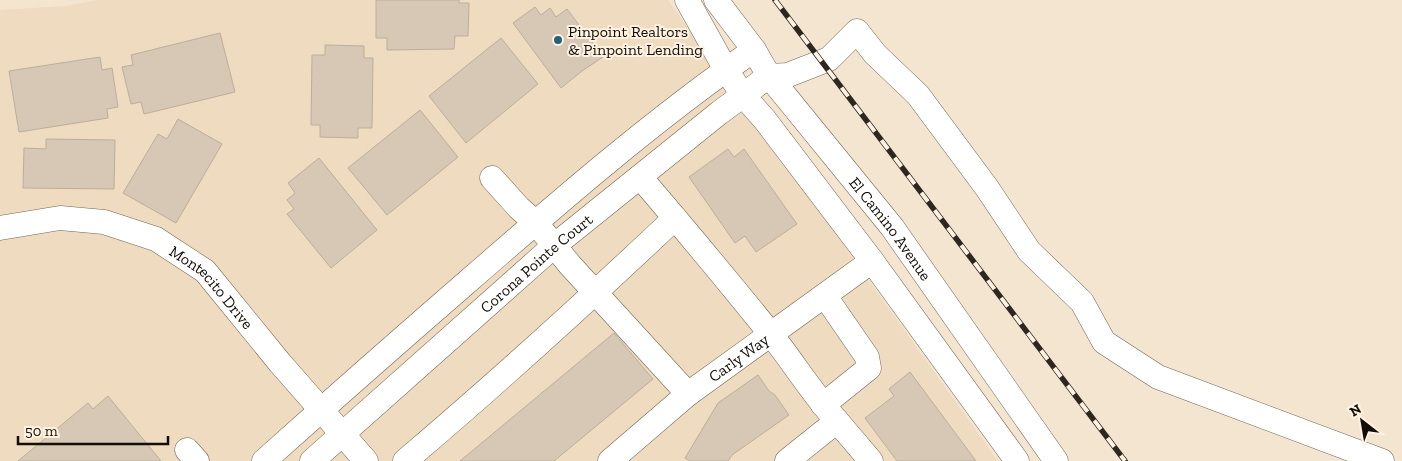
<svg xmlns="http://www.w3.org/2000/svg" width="1402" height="461" viewBox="0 0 1402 461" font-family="'Zilla Slab',serif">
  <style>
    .built { fill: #eedbc0 }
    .building { fill: #d6c8b4; stroke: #bcae9b }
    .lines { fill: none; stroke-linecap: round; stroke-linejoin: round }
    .minor-casing { stroke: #726553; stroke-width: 25 }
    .minor { stroke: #fff; stroke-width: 24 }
    .rail-casing { stroke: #2e271f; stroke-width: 5.5 }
    .rail { stroke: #fef3e2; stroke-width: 4; stroke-dasharray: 11; stroke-linecap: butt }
    .poi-dot { fill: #256279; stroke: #fef3e2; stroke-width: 2 }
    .labels { text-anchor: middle; stroke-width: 4; stroke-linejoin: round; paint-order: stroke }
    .poi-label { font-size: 16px; fill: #130e07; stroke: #fef3e2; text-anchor: start }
    .street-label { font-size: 16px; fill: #130e07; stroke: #fef3e2 }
  </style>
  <rect width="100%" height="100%" fill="#f3e5d0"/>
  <polygon class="built" points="97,0 668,0 998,461 0,461 0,10 66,6"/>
  <g class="building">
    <polygon points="376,0 459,0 459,3 469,3 468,36 455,36 454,49 387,50 387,38 376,38"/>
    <polygon points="535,7 541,15 550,8 556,17 567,9 603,57 582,71 561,88 513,23"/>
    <polygon points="220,33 235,92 144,114 141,102 131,104 122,67 133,65 131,55"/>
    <polygon points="501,38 538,84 466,143 429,96"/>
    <polygon points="325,45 364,46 364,58 373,58 372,128 358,128 358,138 320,137 320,125 311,125 312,55 325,55"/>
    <polygon points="100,57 102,70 112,68 118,107 107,109 108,118 19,132 9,71"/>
    <polygon points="420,110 458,157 387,215 348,168"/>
    <polygon points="178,119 222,144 176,223 123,193 158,134 167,139"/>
    <polygon points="46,139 115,140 114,189 23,188 24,148 46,149"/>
    <polygon points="728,149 734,157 744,149 797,224 756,252 745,236 735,243 689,177"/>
    <polygon points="319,158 377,230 331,268 287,214 294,209 287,200 295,193 288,183"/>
    <polygon points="614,333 653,379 554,461 460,461"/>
    <polygon points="910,372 976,461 897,461 865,418 894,396 889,389"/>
    <polygon points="758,375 769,391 775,395 789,415 732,455 728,461 690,461 685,458 718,403"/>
    <polygon points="108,396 161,461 18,461 88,403 93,409"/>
  </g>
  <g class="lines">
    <defs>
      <g id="minor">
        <polyline points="687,0 726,70 743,95 765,120 872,261 1017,461"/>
        <path id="s1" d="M716,0L754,50L769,76L892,227L1056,461"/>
        <path d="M640,177C684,228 727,280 770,333C793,362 812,393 837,421L787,461"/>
        <polyline points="492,178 519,208 535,222 570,265 688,394"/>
        <path id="s2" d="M0,228L60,218L104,222L156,239L205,271L280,363L366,461"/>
        <polyline points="823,405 869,368 867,357 825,296"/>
        <polyline points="837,421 871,461"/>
        <polyline points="187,450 197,461"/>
        <path d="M264,461C331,401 398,342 466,283C559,202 652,121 754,50"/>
        <path id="s3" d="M312,461L555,245L719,113L769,76L788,75L829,59L857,31L875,54L918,95L987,188L1029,251L1082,302L1104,342L1158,377L1382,461"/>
        <path d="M405,461C497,383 587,301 675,218"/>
        <path id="s4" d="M610,461L688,394L872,261"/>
      </g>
    </defs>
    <use href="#minor" class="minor-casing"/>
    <use href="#minor" class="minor"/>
    <defs>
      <polyline id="rail" points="775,0 1125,461"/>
    </defs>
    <use href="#rail" class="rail-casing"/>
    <use href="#rail" class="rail"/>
  </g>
  <circle class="poi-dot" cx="558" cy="40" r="5"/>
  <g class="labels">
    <g class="poi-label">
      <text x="568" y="37">Pinpoint Realtors<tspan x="568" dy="18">&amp; Pinpoint Lending</tspan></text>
    </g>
    <g class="street-label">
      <text dy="6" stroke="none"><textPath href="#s1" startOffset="288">El Camino Avenue</textPath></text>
      <text dy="6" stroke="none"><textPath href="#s3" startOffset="299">Corona Pointe Court</textPath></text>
      <text dy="6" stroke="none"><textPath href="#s2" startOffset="234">Montecito Drive</textPath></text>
      <text dy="6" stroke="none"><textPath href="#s4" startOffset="165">Carly Way</textPath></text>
    </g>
  </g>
  <g transform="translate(1362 421) rotate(329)" stroke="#fef3e2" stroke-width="4" paint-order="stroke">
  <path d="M0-4L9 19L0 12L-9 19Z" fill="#130e07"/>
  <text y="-8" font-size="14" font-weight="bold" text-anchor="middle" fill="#130e07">N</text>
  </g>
  <path d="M18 436v8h150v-8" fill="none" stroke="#130e07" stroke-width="2.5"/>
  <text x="25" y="436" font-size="15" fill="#130e07" stroke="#fef3e2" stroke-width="4" paint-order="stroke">50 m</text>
</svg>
